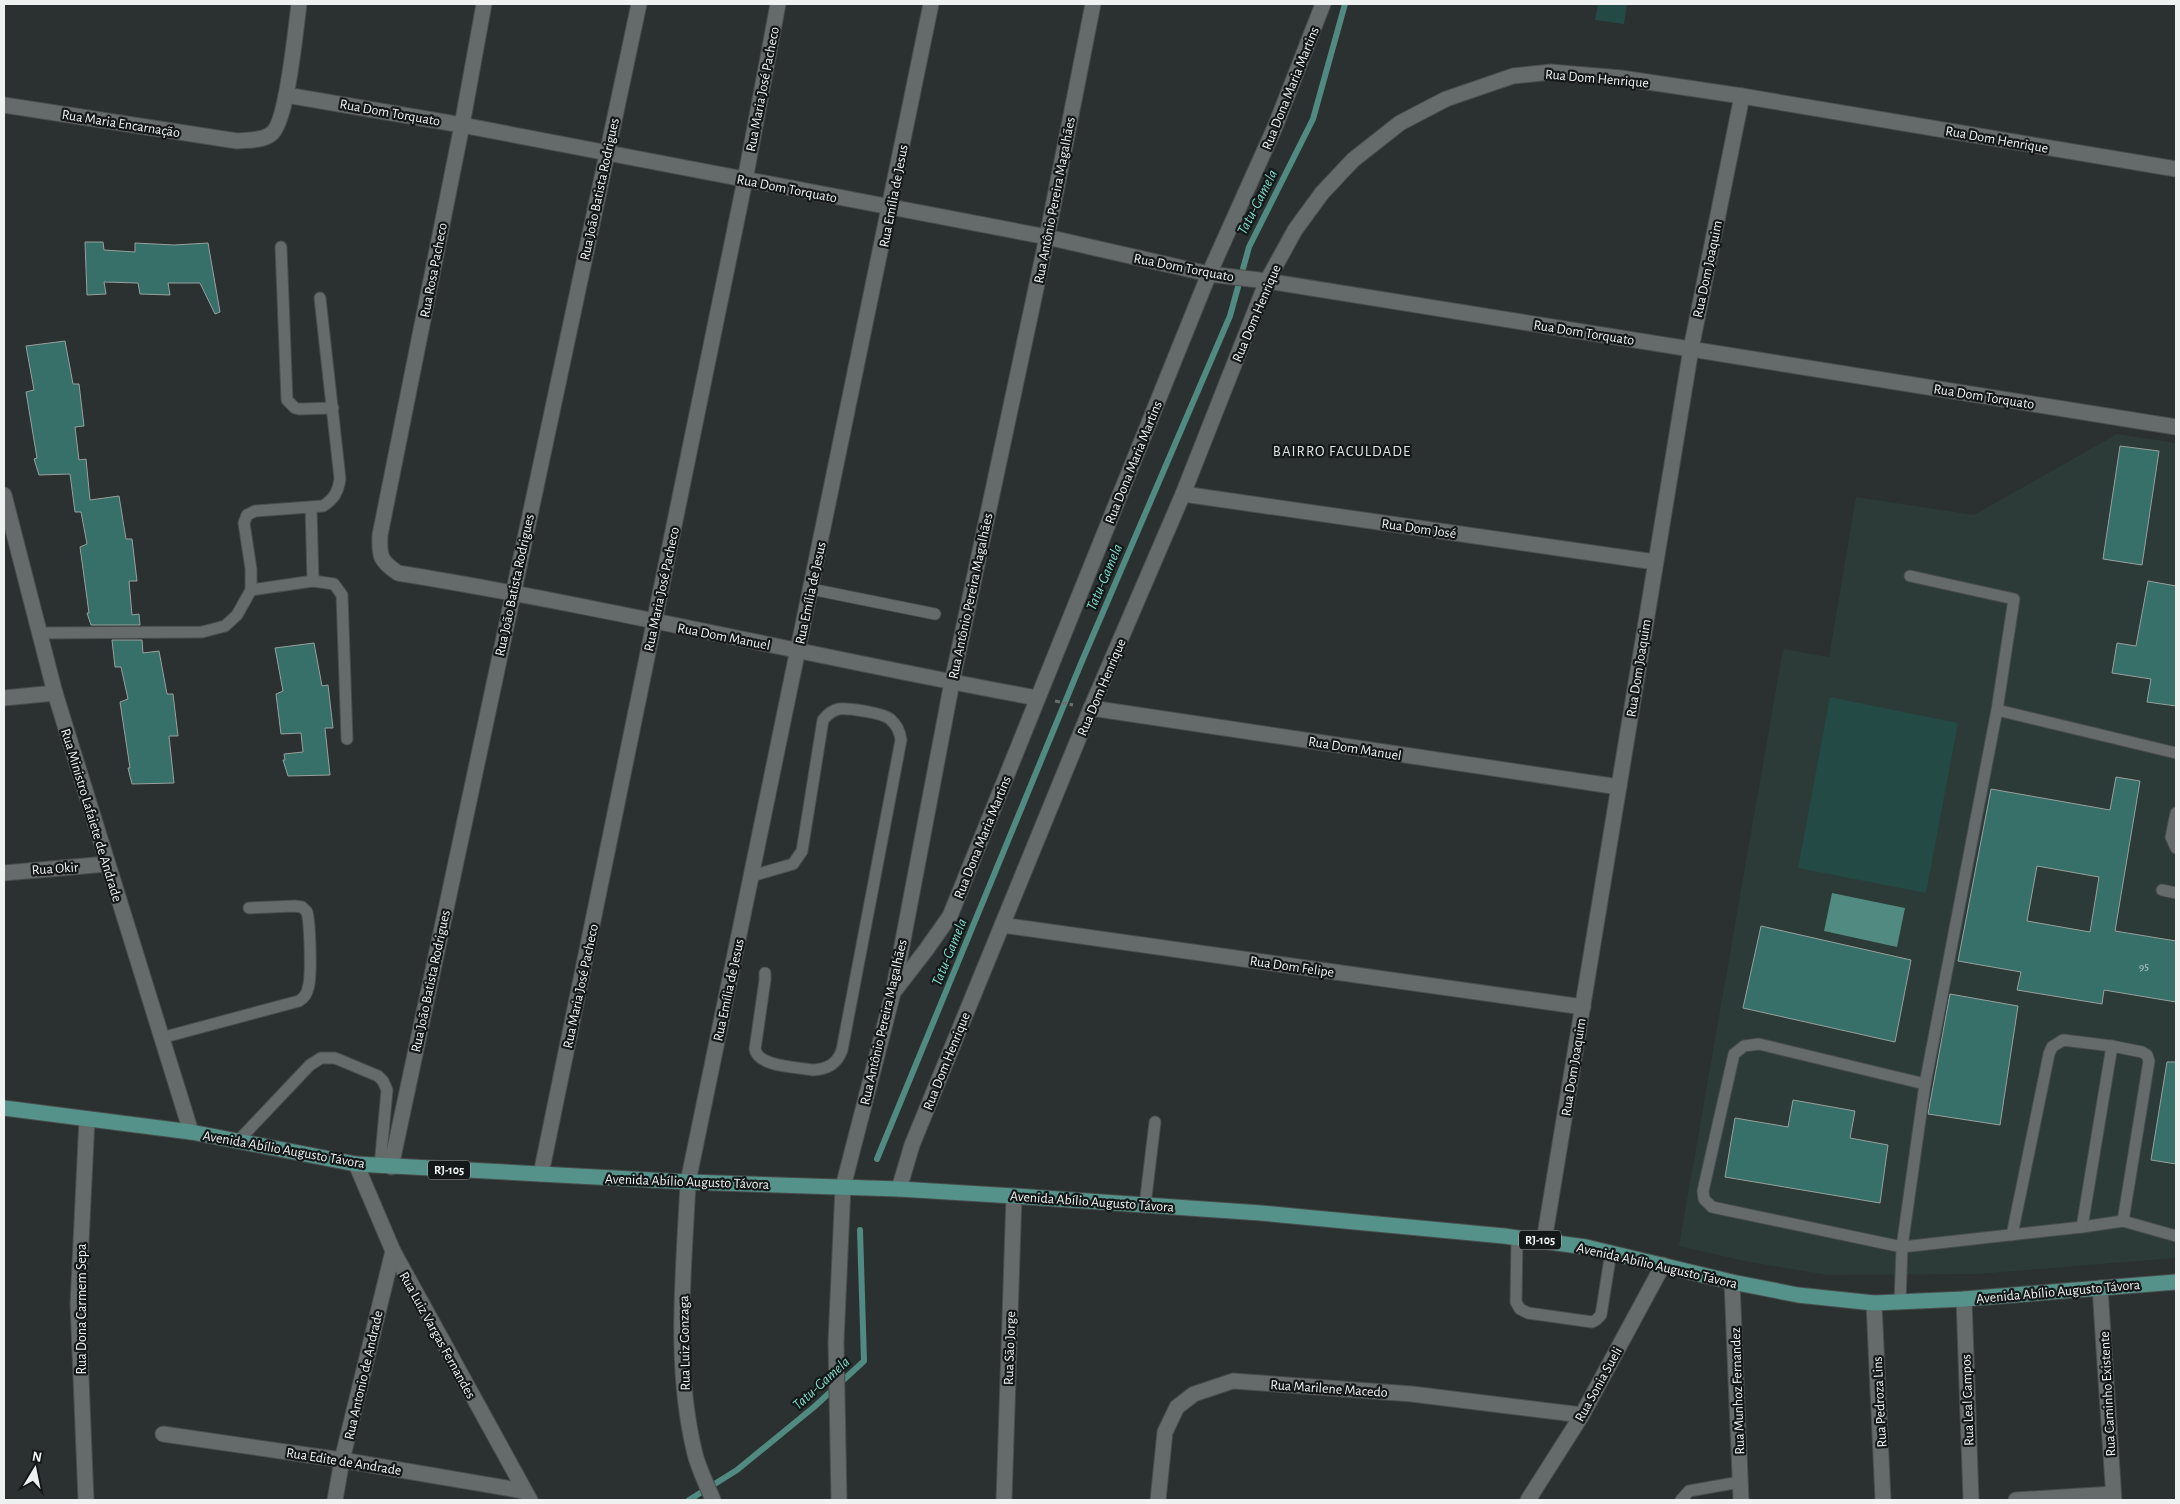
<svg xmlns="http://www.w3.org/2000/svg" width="2180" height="1504" viewBox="0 0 2180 1504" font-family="'Alegreya Sans',sans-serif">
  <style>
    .built { fill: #2c3b38 }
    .green { fill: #234a44 }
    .water { fill: #518a81 }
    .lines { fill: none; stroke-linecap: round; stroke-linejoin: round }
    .stream { stroke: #518a81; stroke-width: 6 }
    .building { fill: #377068; stroke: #98a09e; fill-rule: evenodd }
    .lane-casing { stroke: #484d4c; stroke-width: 13 }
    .street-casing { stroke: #484d4c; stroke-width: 17 }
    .secondary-casing { stroke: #484d4c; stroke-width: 17 }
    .primary-casing { stroke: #484d4c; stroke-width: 17 }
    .path { stroke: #6a706f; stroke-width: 3; stroke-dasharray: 5 2.5; stroke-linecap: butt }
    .lane { stroke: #646b6a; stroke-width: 11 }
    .street { stroke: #646b6a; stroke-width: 15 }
    .secondary { stroke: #646b6a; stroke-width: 15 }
    .primary { stroke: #55938a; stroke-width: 15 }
    .labels { text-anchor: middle; stroke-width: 4.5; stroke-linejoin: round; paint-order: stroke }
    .number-label { font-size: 11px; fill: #c0d2cf }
    .shield { fill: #151818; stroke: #adb1b0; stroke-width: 1 }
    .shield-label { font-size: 12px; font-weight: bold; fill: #eef2f1 }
    .street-label { font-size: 14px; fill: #eef2f1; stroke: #151818 }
    .water-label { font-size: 15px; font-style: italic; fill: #7fdccd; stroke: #151818 }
    .neighbourhood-label { font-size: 15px; letter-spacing: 1px; fill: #dce5e3; stroke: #151818 }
  </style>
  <rect width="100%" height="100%" fill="#2a3130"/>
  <polygon class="built" points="2117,434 2176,443 2176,1258 1977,1274 1828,1275 1749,1262 1679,1246 1783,649 1829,657 1856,497 1974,515"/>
  <g class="green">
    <polygon points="1598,4 1627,4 1624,24 1595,20"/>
    <polygon points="1830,697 1958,723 1926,893 1798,868"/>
  </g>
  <polygon class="water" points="1832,893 1905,908 1897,947 1824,931"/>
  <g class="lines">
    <g class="stream">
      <polyline points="877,1159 1082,661 1230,316 1249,247 1313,119 1345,4"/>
      <polyline points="689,1500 737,1470 814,1407 864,1361 860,1230"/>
    </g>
  </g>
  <g class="building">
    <polygon points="85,242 103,242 104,250 135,252 135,243 174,245 208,243 220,312 215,314 200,283 168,283 170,295 140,294 138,283 104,282 106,294 87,295"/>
    <polygon points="65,341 73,384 79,384 84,426 75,427 79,460 86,459 90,500 119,496 126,539 132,539 137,581 129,581 132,615 139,614 140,625 91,625 87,613 89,613 80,547 87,544 81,512 75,512 70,474 39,475 34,459 37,458 26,392 34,390 26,346"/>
    <polygon points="2120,446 2159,451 2142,565 2103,559"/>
    <polygon points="2148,581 2176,586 2176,706 2147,702 2151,679 2112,673 2117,643 2136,646"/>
    <polygon points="112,640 142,640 143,653 159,651 167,694 173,694 178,736 169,736 174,783 132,784 128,768 130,768 120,702 128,699 121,667 115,667"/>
    <polygon points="314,643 322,686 328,685 333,728 325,728 330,775 288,776 283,760 285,760 284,754 303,752 301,733 281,734 276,694 283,691 275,648"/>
    <path d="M2116,777L2140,781L2115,931L2176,941V1002L2104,990L2102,1004L2017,990L2021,972L1958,961L1991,789L2110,810ZM2037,866L2099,877L2090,932L2027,921Z"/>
    <polygon points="1761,926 1911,960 1895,1042 1743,1008"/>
    <polygon points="1950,994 2018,1006 2000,1125 1928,1114"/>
    <polygon points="2167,1062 2176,1062 2176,1164 2151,1160"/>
    <polygon points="1793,1100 1855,1111 1850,1138 1888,1145 1880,1203 1725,1177 1735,1118 1788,1127"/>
  </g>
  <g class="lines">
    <defs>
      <g id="lane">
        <polyline points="281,247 287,400 295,408 299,409 333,408"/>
        <polyline points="1910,576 2014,599 1997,710"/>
        <polyline points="313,581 334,584 342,595 347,739"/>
        <polyline points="811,589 935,614"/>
        <polyline points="251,590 313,581 311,507"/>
        <path d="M39,633L202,632L225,626L237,615L251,590V569L244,523L247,515L255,511L323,506C334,499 338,492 340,479L320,298"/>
        <polyline points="2176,813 2171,837 2176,848"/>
        <path d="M752,876L793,864L802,851L823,720C827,715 833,710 839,709C849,708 883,713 890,719C897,725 900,732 901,740L842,1050C837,1064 828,1069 813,1070C797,1067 758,1067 755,1049L765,980V973"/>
        <polyline points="2162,890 2176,893"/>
        <path d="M161,1038L299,1001C304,998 307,994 308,988C312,977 310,924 307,912L302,907L295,906L249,908"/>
        <polyline points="1925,1084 1997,710 2176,753"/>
        <polyline points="238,1141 310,1065 321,1058 335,1058 378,1076 383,1081 387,1090 380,1166"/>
        <polyline points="1145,1205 1155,1122"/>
        <polyline points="2123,1221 2176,1236"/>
        <polyline points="2082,1227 2123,1221 2149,1061 2147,1055 2142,1052 2112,1046"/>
        <polyline points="1517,1237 1516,1302 1520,1309 1528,1313 1592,1322 1596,1320 1601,1315 1611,1252"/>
        <polyline points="1900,1302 1902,1247 1925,1084 1759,1044 1744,1046 1734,1054 1703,1191 1704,1199 1712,1207 1902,1247 2082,1227 2112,1046 2063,1040 2052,1047 2049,1054 2012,1235"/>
        <polyline points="1681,1500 1689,1491 1740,1482"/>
      </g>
      <g id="street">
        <path d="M484,4L462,125L380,535C379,556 380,561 398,573C613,608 824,659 1037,698"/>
        <polyline points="286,95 462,125 1047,237 1209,274 1267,281 2176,427"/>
        <path d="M4,105L237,141C248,140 262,141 271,134C287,124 296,26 299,4"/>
        <polyline points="1183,494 1655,562"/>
        <polyline points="4,698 55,693"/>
        <polyline points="1091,708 1619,787"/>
        <polyline points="4,873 107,864"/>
        <polyline points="1002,925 1583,1007"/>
        <polyline points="895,990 926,950 950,916 1209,274 1275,127 1323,4"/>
        <polyline points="356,1164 393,1251 530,1500"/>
        <polyline points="391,1167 639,4"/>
        <polyline points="541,1174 745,180 778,4"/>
        <polyline points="899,1189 912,1145 1091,708 1183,494 1267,281 1295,230 1322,193 1353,160 1400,123 1446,99 1513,76 1551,72 1621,78 1742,96 2176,169"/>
        <polyline points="1544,1241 1691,349 1742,96"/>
        <polyline points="1732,1282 1741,1500"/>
        <polyline points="2100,1288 2114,1500"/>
        <polyline points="1964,1299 1971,1500"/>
        <polyline points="1874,1303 1883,1500"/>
        <polyline points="163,1434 342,1460 524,1491"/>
        <polyline points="86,1500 78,1304 87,1119"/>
        <polyline points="335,1500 342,1460 393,1251"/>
        <path d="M713,1500C707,1485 699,1470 695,1454C673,1365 684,1272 688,1182L931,4"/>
        <polyline points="839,1500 836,1342 843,1187 893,993 952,682 1047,237 1093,4"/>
        <polyline points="1004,1500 1014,1196"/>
        <polyline points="1158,1500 1165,1432 1177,1407 1194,1394 1233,1381 1412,1394 1582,1415"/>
        <polyline points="1528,1500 1582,1415 1663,1265"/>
        <polyline points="2016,1500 2113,1494"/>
      </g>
      <polyline id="secondary" points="4,495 55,693 191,1132"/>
      <polyline id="primary" points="4,1108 191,1132 356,1164 688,1182 899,1189 1014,1196 1261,1213 1504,1236 1586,1247 1732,1282 1798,1295 1874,1303 1964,1299 2176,1282"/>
    </defs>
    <use href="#lane" class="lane-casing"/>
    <use href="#street" class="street-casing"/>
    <use href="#secondary" class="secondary-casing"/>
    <use href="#primary" class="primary-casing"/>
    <polyline class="path" points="1055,701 1073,705"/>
    <use href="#lane" class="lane"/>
    <use href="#street" class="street"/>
    <use href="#secondary" class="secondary"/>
    <use href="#primary" class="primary"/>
  </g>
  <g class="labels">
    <g class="number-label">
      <text x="2144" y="970">95</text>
    </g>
    <g class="shield">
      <rect x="428" y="1160.5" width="42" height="19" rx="4"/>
      <rect x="1519" y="1230.5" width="42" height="19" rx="4"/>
    </g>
    <g class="shield-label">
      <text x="449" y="1174">RJ-105</text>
      <text x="1540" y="1244">RJ-105</text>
    </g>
    <g class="street-label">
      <text transform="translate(1597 78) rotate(5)" y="5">Rua Dom Henrique</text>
      <text transform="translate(1290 88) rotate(-68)" y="5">Rua Dona Maria Martins</text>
      <text transform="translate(762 89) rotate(-79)" y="5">Rua Maria José Pacheco</text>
      <text transform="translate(390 112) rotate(10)" y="5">Rua Dom Torquato</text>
      <text transform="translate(121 123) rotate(9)" y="5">Rua Maria Encarnação</text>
      <text transform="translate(1997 139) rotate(10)" y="5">Rua Dom Henrique</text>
      <text transform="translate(787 188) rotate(11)" y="5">Rua Dom Torquato</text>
      <text transform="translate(599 189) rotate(-78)" y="5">Rua João Batista Rodrigues</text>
      <text transform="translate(893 196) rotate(-79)" y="5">Rua Emília de Jesus</text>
      <text transform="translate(1054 200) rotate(-79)" y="5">Rua Antônio Pereira Magalhães</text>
      <text transform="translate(1184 267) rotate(11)" y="5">Rua Dom Torquato</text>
      <text transform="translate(1707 269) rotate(-78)" y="5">Rua Dom Joaquim</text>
      <text transform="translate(433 270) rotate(-79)" y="5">Rua Rosa Pacheco</text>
      <text transform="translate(1256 313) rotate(-67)" y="5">Rua Dom Henrique</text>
      <text transform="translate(1584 332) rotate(9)" y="5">Rua Dom Torquato</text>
      <text transform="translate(1984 396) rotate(9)" y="5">Rua Dom Torquato</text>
      <text transform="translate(1133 462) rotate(-68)" y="5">Rua Dona Maria Martins</text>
      <text transform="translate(1419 528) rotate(8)" y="5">Rua Dom José</text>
      <text transform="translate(514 585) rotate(-78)" y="5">Rua João Batista Rodrigues</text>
      <text transform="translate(661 589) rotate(-78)" y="5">Rua Maria José Pacheco</text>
      <text transform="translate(810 593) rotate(-78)" y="5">Rua Emília de Jesus</text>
      <text transform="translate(970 596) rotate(-78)" y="5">Rua Antônio Pereira Magalhães</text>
      <text transform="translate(724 636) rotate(11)" y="5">Rua Dom Manuel</text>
      <text transform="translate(1638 668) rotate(-81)" y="5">Rua Dom Joaquim</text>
      <text transform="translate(1101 687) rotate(-67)" y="5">Rua Dom Henrique</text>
      <text transform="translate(1355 748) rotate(9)" y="5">Rua Dom Manuel</text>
      <text transform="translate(92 815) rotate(73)" y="5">Rua Ministro Lafaiete de Andrade</text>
      <text transform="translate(982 837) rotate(-68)" y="5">Rua Dona Maria Martins</text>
      <text transform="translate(55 868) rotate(-4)" y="5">Rua Okir</text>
      <text transform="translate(1292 966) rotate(8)" y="5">Rua Dom Felipe</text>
      <text transform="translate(430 981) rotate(-78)" y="5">Rua João Batista Rodrigues</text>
      <text transform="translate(580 986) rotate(-78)" y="5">Rua Maria José Pacheco</text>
      <text transform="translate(728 990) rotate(-78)" y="5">Rua Emília de Jesus</text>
      <text transform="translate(883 1022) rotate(-77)" y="5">Rua Antônio Pereira Magalhães</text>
      <text transform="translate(946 1061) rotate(-68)" y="5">Rua Dom Henrique</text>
      <text transform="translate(1573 1067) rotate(-81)" y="5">Rua Dom Joaquim</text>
      <text transform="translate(284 1149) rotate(10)" y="5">Avenida Abílio Augusto Távora</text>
      <text transform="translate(687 1181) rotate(2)" y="5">Avenida Abílio Augusto Távora</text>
      <text transform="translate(1092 1201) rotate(4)" y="5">Avenida Abílio Augusto Távora</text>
      <text transform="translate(1657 1265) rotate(13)" y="5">Avenida Abílio Augusto Távora</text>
      <text transform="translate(2058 1291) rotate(-5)" y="5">Avenida Abílio Augusto Távora</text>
      <text transform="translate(81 1309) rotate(-90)" y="5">Rua Dona Carmem Sepa</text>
      <text transform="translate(438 1335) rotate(61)" y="5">Rua Luiz Vargas Fernandes</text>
      <text transform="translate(684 1343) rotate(-91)" y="5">Rua Luiz Gonzaga</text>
      <text transform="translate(1009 1348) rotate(-88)" y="5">Rua Sāo Jorge</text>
      <text transform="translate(363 1375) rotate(-77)" y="5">Rua Antonio de Andrade</text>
      <text transform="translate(1598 1384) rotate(-61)" y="5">Rua Sonia Sueli</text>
      <text transform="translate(1329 1388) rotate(4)" y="5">Rua Marilene Macedo</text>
      <text transform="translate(1737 1391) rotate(-92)" y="5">Rua Munhoz Fernandez</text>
      <text transform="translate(2107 1394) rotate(-93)" y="5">Rua Caminho Existente</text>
      <text transform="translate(1967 1400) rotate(-92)" y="5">Rua Leal Campos</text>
      <text transform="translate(1879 1402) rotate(-93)" y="5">Rua Pedroza Lins</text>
      <text transform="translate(344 1461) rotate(9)" y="5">Rua Edite de Andrade</text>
    </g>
    <g class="water-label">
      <text transform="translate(1257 202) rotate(-63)" y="5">Tatu-Gamela</text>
      <text transform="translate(1104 577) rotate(-67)" y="5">Tatu-Gamela</text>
      <text transform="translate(949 952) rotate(-68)" y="5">Tatu-Gamela</text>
      <text transform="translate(821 1383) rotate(-42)" y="5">Tatu-Gamela</text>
    </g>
    <g class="neighbourhood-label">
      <text x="1342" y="456">BAIRRO FACULDADE</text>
    </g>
  </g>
  <rect width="2180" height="1504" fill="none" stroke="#eef2f1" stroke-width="10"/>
  <g transform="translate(35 1469) rotate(10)" stroke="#151818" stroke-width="4" paint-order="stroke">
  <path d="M0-4L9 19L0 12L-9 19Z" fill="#eef2f1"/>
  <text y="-8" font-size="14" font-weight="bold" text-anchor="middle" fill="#eef2f1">N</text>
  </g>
</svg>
